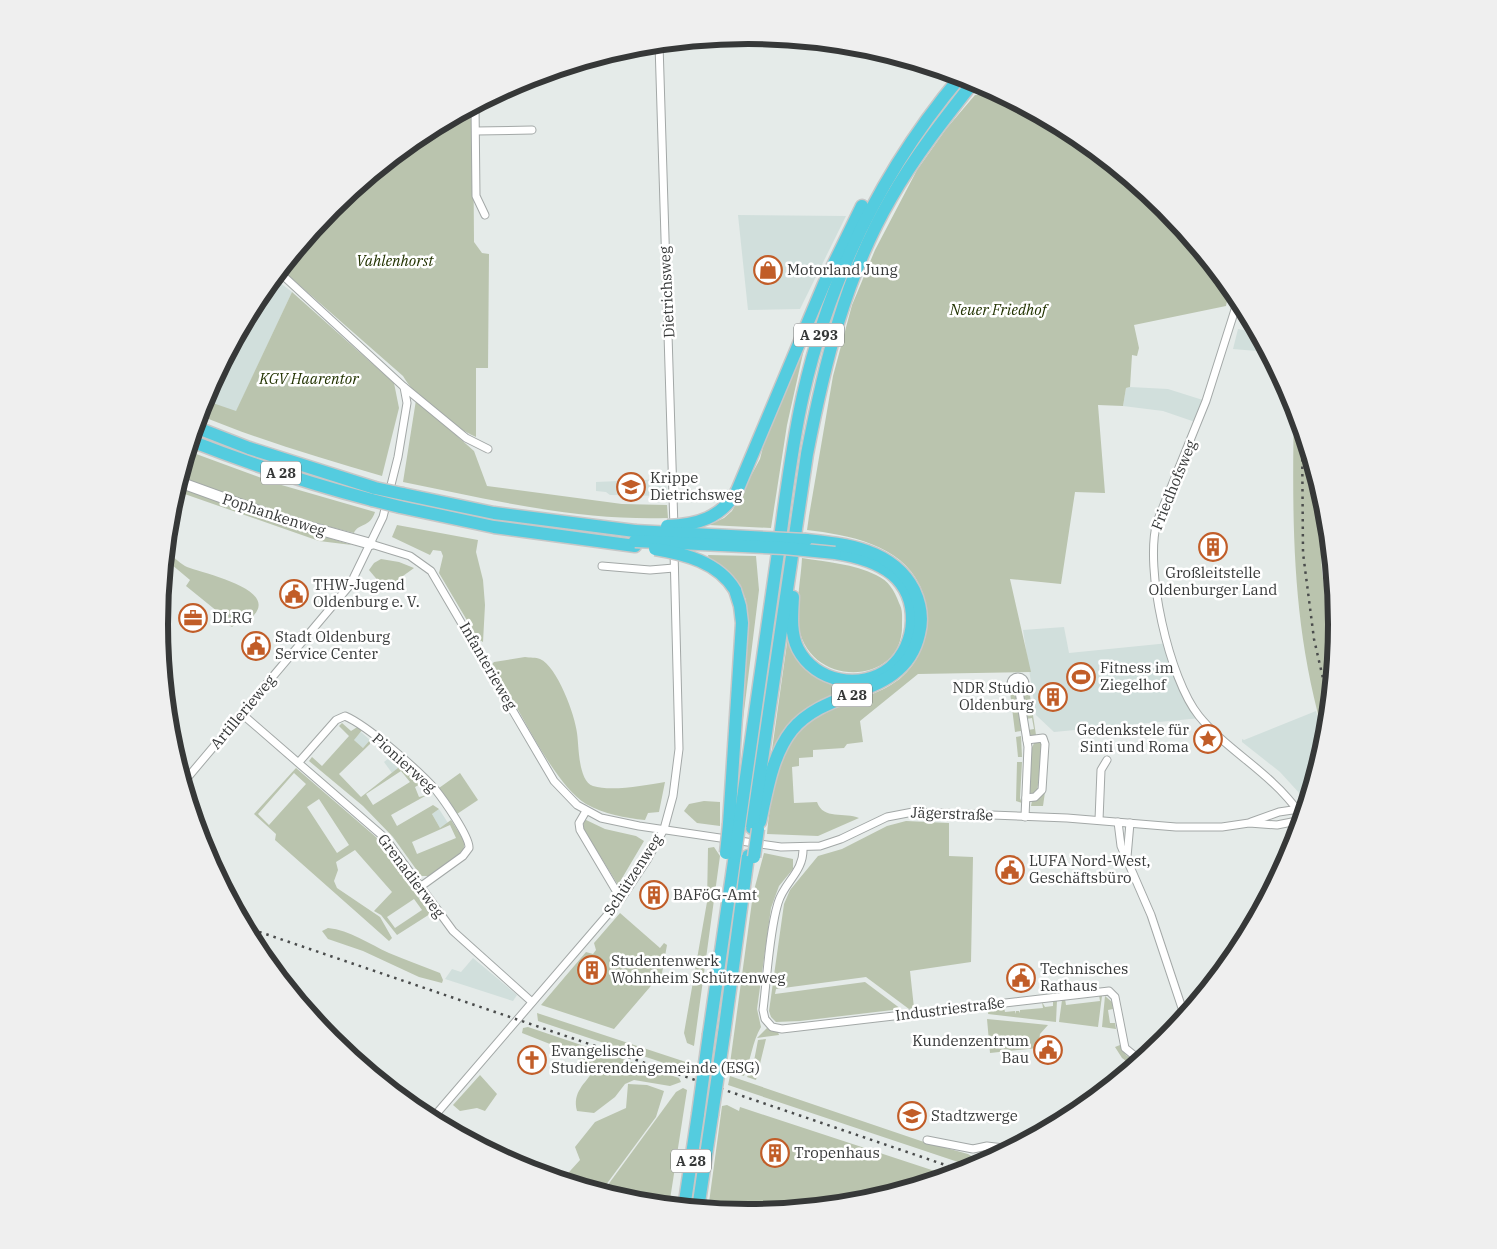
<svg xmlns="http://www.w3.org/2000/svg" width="1497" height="1249" viewBox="0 0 1497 1249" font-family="'IBM Plex Serif',serif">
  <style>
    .built { fill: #d1dfdc }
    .green { fill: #bac4ae; fill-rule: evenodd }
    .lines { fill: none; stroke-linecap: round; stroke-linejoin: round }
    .street-casing { stroke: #a3a8a7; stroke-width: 9 }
    .secondary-casing { stroke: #a3a8a7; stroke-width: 12 }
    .highway-casing { stroke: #c7c7c7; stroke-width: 15 }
    .street { stroke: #fff; stroke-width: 7 }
    .secondary { stroke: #fff; stroke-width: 10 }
    .highway { stroke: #54ccdf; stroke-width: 12 }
    .rail { stroke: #4a4c4c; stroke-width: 2.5; stroke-dasharray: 2.5 5; stroke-linecap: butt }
    .highway-bridge-casing { stroke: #c7c7c7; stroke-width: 15; stroke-linecap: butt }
    .highway-bridge { stroke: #54ccdf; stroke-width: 12 }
    .labels { text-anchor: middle; stroke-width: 5; stroke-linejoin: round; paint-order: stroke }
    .shield { fill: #fff; stroke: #727474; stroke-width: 1 }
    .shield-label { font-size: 14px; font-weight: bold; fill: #363838 }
    .park-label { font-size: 15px; font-style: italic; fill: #223301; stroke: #fff }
    .poi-label { font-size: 15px; fill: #363838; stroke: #fff; text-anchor: start }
    .street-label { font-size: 15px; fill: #363838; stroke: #fff }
    .rim { fill: none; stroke: #363838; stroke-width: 6 }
  </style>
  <rect width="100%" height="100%" fill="#e5ebe9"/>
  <g class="built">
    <polygon points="738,215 846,216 800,309 748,310"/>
    <polygon points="274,278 292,292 236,412 204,400 259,297"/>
    <polygon points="1238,329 1258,333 1268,352 1233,349"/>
    <polygon points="1130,387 1168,389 1206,401 1198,423 1163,411 1123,406 1126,388"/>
    <polygon points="666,479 667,496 610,495 606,492 596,491 596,482"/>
    <polygon points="1064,627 1069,653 1169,643 1178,676 1201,718 1054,732 1036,715 1023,630"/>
    <polygon points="1316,711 1326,742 1310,796 1305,797 1301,795 1280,772 1242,742 1242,739 1244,740"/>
    <polygon points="361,732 370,740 363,748 353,739"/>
    <polygon points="390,757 398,768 392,773 384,762"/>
    <polygon points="439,809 448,823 440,828 432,814"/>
    <polygon points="473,958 517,995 513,1001 445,979 452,969 461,972"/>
    <polygon points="1002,1154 984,1164 975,1160 975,1156"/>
  </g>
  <g class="green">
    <path d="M1000,94L1076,135L1166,208L1194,243V252L1201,251L1230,287L1226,306L1134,325L1139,348L1137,356L1132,355L1130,387L1126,388L1123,406L1098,405L1105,493L1075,492L1061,584L1010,579L1031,672L918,674L860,721L863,742L847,744L844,748L813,750V757L799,758V766L792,767L794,803L817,802C823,820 845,812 859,818L818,836L767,834C770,801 776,760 797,733C831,689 901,711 924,642C930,624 928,604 920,586C901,544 848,535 807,530L809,516L833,376L852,305L875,250L917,170L946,129L975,95Z"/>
    <path d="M473,107L474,242L482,253L489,254L488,368H476V437C449,424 418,402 403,376L281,269L332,207L421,134Z"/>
    <path d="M292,292L394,383L399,408L382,476C320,458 259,440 199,415L204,400L236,411Z"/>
    <polygon points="806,340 787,425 771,528 709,525 724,518 732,511 760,459 765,439"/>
    <path d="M416,400L474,451L487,486L622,504L667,505L668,518C578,521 491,500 403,482Z"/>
    <path d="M1294,403L1317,477L1322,572L1335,658L1326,742C1291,627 1292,522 1294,403Z"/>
    <path d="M188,451L278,484L375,512C370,528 358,523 354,533L283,515L180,478Z"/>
    <polygon points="182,488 280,523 352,545 319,541 176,491 177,489"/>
    <polygon points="397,525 478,540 476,552 483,580 485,605 483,642 478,639 439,573 443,556 441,551 433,550 430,555 392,537"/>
    <path d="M166,550C172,555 178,562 185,566C196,572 281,588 253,616L249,613L232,627L220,620L223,616L186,586L190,580L165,559Z"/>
    <path d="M708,555L756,556L759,590L736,776L746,600C737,576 730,572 709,559Z"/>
    <path d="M802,558C827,562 854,564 876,575C889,581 894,590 899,603C903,610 902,617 902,625C904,687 805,690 798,622C796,602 801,578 802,558Z"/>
    <polygon points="381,559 399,562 414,568 385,589 369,570 374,563"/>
    <polygon points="788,636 806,667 868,683 826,698 805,710 775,751 772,750"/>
    <path d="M525,657C530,658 536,657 540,659C557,666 575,715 577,733C579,746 578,781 593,786C612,792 645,785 665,782L659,812L648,813L645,820C625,818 604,814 586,804C552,783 515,700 492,664L494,662Z"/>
    <polygon points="1029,689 1036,735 1029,736 1028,730 1034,729 1032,718 1026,719 1025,714 1030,713 1029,701 1023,701 1024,695"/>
    <polygon points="1010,692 1018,698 1021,731 1015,732"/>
    <path d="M342,723L351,731L359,726L363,729L354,740L363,748L370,740V744L339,774L361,797L403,764L424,782L415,787L419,797L427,795L391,815L397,826L433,805L439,809L432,814L440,828L451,820L465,842L463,851L431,876H421L393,837L363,806L309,761L312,757L322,766L349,736L339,726ZM401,771L410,782L373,805L366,794ZM450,825L456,838L417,854L412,842Z"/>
    <polygon points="1021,736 1022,757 1018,757 1016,737"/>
    <polygon points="1035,741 1043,741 1037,793 1030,795 1030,752"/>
    <polygon points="1017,762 1022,762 1020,798 1022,803 1016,801"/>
    <path d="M296,768L377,838L430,914L397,935L381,915L374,911L392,892L355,850L336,862L338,870L334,881L337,888L380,917L392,938L389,941L275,840L276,834L254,814ZM294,773L306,784L269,825L258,814ZM319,799L349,845L337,853L307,807ZM414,899L422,910L395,928L387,917Z"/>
    <polygon points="460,773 478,800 457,814 439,788"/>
    <polygon points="1045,792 1043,806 1031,806 1032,801"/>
    <polygon points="704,801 720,802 720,826 697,823 684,811 689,804"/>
    <polygon points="584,819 605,829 636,836 644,841 618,885 583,828"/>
    <polygon points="906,821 949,823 949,856 973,857 971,962 910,971 914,1008 909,1009 866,977 776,989 775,994 865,982 901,1009 800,1021 776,1022 771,1017 769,1011 784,904 790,890 818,856 842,849 887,826"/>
    <polygon points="714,847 720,856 694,1046 687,1043 684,1033 707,902 708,848"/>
    <path d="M764,853L793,859V869L779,886L771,908L757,1009L761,1027C752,1042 751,1060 744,1076L729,1071L753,894Z"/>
    <polygon points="620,913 660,948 664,943 667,945 662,973 614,1029 541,1005 586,952 593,954 596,950 594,943"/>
    <path d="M328,928C350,930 369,944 389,953C405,960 423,966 440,973L443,980L442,983L419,977L363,951L328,939L322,931Z"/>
    <polygon points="1099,995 1102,996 1098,1027 1059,1022 1062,1000 1065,999 1066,1005 1100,1001"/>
    <polygon points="1105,996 1112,1002 1113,1009 1108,1010 1110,1023 1115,1023 1116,1029 1102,1027"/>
    <polygon points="1057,1000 1056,1022 988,1014 989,1008 1004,1007 1005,1012 1015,1011 1016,1014 1016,1011 1019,1011 1020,1013 1020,1010 1043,1008 1042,1002 1045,1007 1053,1006 1053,1001"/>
    <polygon points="537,1013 692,1064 691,1072 538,1021"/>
    <polygon points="987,1019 1048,1025 1040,1034 1038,1048 990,1053"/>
    <path d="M528,1027L679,1078L681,1082L670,1086L634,1080L625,1084L615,1097L594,1113L577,1111C572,1092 585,1084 594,1070L591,1066L555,1046L522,1033L523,1028Z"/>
    <polygon points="767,1028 778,1032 779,1035 757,1038"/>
    <polygon points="766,1039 756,1080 747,1077 754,1061 758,1040"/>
    <polygon points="1120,1045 1126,1055 1138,1064 1134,1067 1122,1058 1115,1047"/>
    <polygon points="480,1075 497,1094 485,1111 477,1108 460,1111 453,1105"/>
    <polygon points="730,1076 921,1141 968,1154 984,1164 976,1168 728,1085"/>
    <polygon points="628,1084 647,1085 664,1091 656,1117 600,1193 561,1181 580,1160 575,1147 595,1122 626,1108"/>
    <polygon points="683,1088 687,1090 669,1206 633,1203 602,1193 676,1092"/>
    <polygon points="727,1105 739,1111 740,1107 950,1176 863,1203 748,1214 708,1210 722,1106"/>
  </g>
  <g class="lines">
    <defs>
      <g id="street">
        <polyline points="659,44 674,528"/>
        <polyline points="475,105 476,196 485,215"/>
        <polyline points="476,131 532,130"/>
        <path d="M1239,297L1206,401L1157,522C1144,568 1169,679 1199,716C1220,742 1249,760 1273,783C1284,793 1294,805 1303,817"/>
        <polyline points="404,387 466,438 488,449"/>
        <polyline points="371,544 410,556 431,571 554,781 577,805 601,818 639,826 781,847 820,846 841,839 887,817 913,812 1067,818 1176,827 1222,827 1249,823 1277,825 1302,820"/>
        <polyline points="602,566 650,570 674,568"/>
        <circle cx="1018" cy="684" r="7"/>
        <polyline points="1019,691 1028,747 1025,817"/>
        <polyline points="242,714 385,838 453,931 532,1002"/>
        <path d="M299,762L336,720L345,716C368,726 417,769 435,789C443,799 470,837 469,848L463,856L420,887"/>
        <polyline points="183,783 350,585 383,517 398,457 407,403 404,387 279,272"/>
        <polyline points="1026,798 1035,797 1042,790 1045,744 1043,738 1027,740"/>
        <polyline points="586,811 579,823 580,830 615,889 623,896"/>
        <polyline points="1099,820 1101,770 1107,760"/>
        <polyline points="1118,822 1121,846 1151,915 1185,1017"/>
        <polyline points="1251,822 1279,812 1306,808"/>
        <path d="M803,848C804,872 784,882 778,903C769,933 767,979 763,1010L765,1019L772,1027L782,1029L1109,991L1115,997L1125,1048L1141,1061"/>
        <polyline points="1127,857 1130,823"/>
        <polyline points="431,1120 621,899 647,860 664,829 673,796 679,749 674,551"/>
        <polyline points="927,1140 973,1149 987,1146 1012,1149"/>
      </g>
      <polyline id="secondary" points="179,482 281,519 371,544"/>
      <g id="highway">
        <polyline points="195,427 249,448 375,488"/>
        <path d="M191,441C250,464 310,484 372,500"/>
        <polyline points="737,491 824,284 862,206"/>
        <polyline points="403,494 494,513 635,531"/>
        <polyline points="400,507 494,527 635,546"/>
        <path d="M793,597C792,614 790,633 798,649C815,682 861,691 890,668C918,644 920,598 892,574C876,561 855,556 835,553"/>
        <path d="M760,822C767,791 772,755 792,730C828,686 905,698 919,634C923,619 920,603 914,590C893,549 846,544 806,540"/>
        <polyline points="729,824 742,623 740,606 735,590"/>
        <path d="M739,826C751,741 763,657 775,573C784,513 790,453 803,395C830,276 883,169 961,76"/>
        <path d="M752,828L807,454C824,366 845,277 891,198C915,156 945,118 975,80"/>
        <polyline points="709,1034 735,854"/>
        <polyline points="724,1034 748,856"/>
        <polyline points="684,1208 698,1114"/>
        <polyline points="698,1209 712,1115"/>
      </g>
    </defs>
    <use href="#street" class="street-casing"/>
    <use href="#secondary" class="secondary-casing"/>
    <use href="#highway" class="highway-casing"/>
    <use href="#street" class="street"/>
    <use href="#secondary" class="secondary"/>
    <use href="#highway" class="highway"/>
    <g class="rail">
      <polyline points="1302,429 1303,553 1314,639 1330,709"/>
      <polyline points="245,927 966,1172"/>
    </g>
    <defs>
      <g id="highway-bridge">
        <polyline points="375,488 403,494"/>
        <polyline points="372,500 400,507"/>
        <path d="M667,526C697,525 721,518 737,491"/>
        <polyline points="635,531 806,540"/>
        <polyline points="635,541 784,548 835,553"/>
        <path d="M655,549C685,554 718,562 735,590"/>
        <polyline points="726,853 729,824"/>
        <polyline points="735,854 739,826"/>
        <polyline points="754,857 758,829"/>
        <polyline points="698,1114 709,1034"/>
        <polyline points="712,1115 724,1034"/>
      </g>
    </defs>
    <use href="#highway-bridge" class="highway-bridge-casing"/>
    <use href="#highway-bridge" class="highway-bridge"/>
  </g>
  <defs>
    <symbol id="shop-ring" viewBox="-11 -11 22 22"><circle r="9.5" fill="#fff" stroke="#c15d28" stroke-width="1.5"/><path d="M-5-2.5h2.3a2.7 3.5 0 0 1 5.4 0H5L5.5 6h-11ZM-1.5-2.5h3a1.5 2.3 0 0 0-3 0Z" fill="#c15d28"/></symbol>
    <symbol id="school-ring" viewBox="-11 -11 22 22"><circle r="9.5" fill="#fff" stroke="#c15d28" stroke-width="1.5"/><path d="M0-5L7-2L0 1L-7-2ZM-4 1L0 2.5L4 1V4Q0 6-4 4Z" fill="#c15d28"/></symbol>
    <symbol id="building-ring" viewBox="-11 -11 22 22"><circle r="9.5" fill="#fff" stroke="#c15d28" stroke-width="1.5"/><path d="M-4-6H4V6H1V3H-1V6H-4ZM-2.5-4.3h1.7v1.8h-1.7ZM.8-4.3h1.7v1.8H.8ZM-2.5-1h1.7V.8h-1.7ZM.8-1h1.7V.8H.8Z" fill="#c15d28"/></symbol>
    <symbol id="civic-ring" viewBox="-11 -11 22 22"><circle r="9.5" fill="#fff" stroke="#c15d28" stroke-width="1.5"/><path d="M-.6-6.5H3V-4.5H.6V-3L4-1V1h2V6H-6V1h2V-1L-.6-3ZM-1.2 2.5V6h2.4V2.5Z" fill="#c15d28"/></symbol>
    <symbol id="office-ring" viewBox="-11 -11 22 22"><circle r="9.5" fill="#fff" stroke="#c15d28" stroke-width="1.5"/><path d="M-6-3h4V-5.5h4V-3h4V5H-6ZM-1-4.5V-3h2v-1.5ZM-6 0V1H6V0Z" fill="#c15d28"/></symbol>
    <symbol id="stadium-ring" viewBox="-11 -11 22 22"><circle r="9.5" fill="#fff" stroke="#c15d28" stroke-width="1.5"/><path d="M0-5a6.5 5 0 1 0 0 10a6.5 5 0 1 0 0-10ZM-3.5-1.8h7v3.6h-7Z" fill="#c15d28"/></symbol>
    <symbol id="sight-ring" viewBox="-11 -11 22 22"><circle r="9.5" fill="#fff" stroke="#c15d28" stroke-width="1.5"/><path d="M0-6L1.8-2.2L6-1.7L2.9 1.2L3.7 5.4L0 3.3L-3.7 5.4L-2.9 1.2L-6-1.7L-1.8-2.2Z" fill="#c15d28"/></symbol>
    <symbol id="church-ring" viewBox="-11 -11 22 22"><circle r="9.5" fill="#fff" stroke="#c15d28" stroke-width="1.5"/><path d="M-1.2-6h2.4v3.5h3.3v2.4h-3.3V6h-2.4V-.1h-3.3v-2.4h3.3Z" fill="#c15d28"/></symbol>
  </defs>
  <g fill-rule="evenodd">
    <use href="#shop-ring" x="752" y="254" width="32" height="32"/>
    <use href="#school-ring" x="615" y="471" width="32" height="32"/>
    <use href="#building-ring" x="1197" y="531" width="32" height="32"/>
    <use href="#civic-ring" x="278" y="578" width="32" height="32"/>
    <use href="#office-ring" x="177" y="602" width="32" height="32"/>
    <use href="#civic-ring" x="240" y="630" width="32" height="32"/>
    <use href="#stadium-ring" x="1065" y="661" width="32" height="32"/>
    <use href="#building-ring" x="1037" y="681" width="32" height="32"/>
    <use href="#sight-ring" x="1192" y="723" width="32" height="32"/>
    <use href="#civic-ring" x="994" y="854" width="32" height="32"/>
    <use href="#building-ring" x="638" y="879" width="32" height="32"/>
    <use href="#building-ring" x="576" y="954" width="32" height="32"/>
    <use href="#civic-ring" x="1005" y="962" width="32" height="32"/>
    <use href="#civic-ring" x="1032" y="1034" width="32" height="32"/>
    <use href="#church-ring" x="516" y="1044" width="32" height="32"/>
    <use href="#school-ring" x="896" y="1100" width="32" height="32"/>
    <use href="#building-ring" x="759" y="1137" width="32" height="32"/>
  </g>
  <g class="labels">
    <g class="shield">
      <rect x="794" y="323.5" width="50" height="23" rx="4"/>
      <rect x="261" y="461.5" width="40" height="23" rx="4"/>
      <rect x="832" y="683.5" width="40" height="23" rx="4"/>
      <rect x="671" y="1149.5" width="40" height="23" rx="4"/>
    </g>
    <g class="shield-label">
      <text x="819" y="340">A 293</text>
      <text x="281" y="478">A 28</text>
      <text x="852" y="700">A 28</text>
      <text x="691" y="1166">A 28</text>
    </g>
    <g class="park-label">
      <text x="395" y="266">Vahlenhorst</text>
      <text x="998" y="315">Neuer Friedhof</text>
      <text x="309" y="384">KGV Haarentor</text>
    </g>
    <g class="poi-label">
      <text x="787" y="275">Motorland Jung</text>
      <text x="650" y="483">Krippe<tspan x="650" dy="17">Dietrichsweg</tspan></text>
      <text x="1213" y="578" text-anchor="middle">Großleitstelle<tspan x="1213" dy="17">Oldenburger Land</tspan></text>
      <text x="313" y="590">THW-Jugend<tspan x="313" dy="17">Oldenburg e. V.</tspan></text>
      <text x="212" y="623">DLRG</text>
      <text x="275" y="642">Stadt Oldenburg<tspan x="275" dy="17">Service Center</tspan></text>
      <text x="1100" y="673">Fitness im<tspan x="1100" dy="17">Ziegelhof</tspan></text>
      <text x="1034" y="693" text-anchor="end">NDR Studio<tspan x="1034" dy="17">Oldenburg</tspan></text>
      <text x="1189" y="735" text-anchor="end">Gedenkstele für<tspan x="1189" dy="17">Sinti und Roma</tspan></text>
      <text x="1029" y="866">LUFA Nord-West,<tspan x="1029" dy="17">Geschäftsbüro</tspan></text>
      <text x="673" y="900">BAFöG-Amt</text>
      <text x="611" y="966">Studentenwerk<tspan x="611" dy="17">Wohnheim Schützenweg</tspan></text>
      <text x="1040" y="974">Technisches<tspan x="1040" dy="17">Rathaus</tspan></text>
      <text x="1029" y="1046" text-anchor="end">Kundenzentrum<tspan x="1029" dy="17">Bau</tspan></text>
      <text x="551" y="1056">Evangelische<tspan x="551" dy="17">Studierendengemeinde (ESG)</tspan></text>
      <text x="931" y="1121">Stadtzwerge</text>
      <text x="794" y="1158">Tropenhaus</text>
    </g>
    <g class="street-label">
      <text transform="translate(667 292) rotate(-93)" y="5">Dietrichsweg</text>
      <text transform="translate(1174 485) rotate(-68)" y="5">Friedhofsweg</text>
      <text transform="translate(274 515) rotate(18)" y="5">Pophankenweg</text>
      <text transform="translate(488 666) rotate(60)" y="5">Infanterieweg</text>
      <text transform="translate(243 712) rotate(-50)" y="5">Artillerieweg</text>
      <text transform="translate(404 763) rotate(42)" y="5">Pionierweg</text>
      <text transform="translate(952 814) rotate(2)" y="5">Jägerstraße</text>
      <text transform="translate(633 875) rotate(-57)" y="5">Schützenweg</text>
      <text transform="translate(411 876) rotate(53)" y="5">Grenadierweg</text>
      <text transform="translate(950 1009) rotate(-7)" y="5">Industriestraße</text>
    </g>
  </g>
  <path d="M0 0H1497V1249H0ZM168 624a580 580 0 1 1 1160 0a580 580 0 1 1-1160 0Z" fill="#efefef" fill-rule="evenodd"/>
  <path class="rim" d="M168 624a580 580 0 1 1 1160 0a580 580 0 1 1-1160 0Z"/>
</svg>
